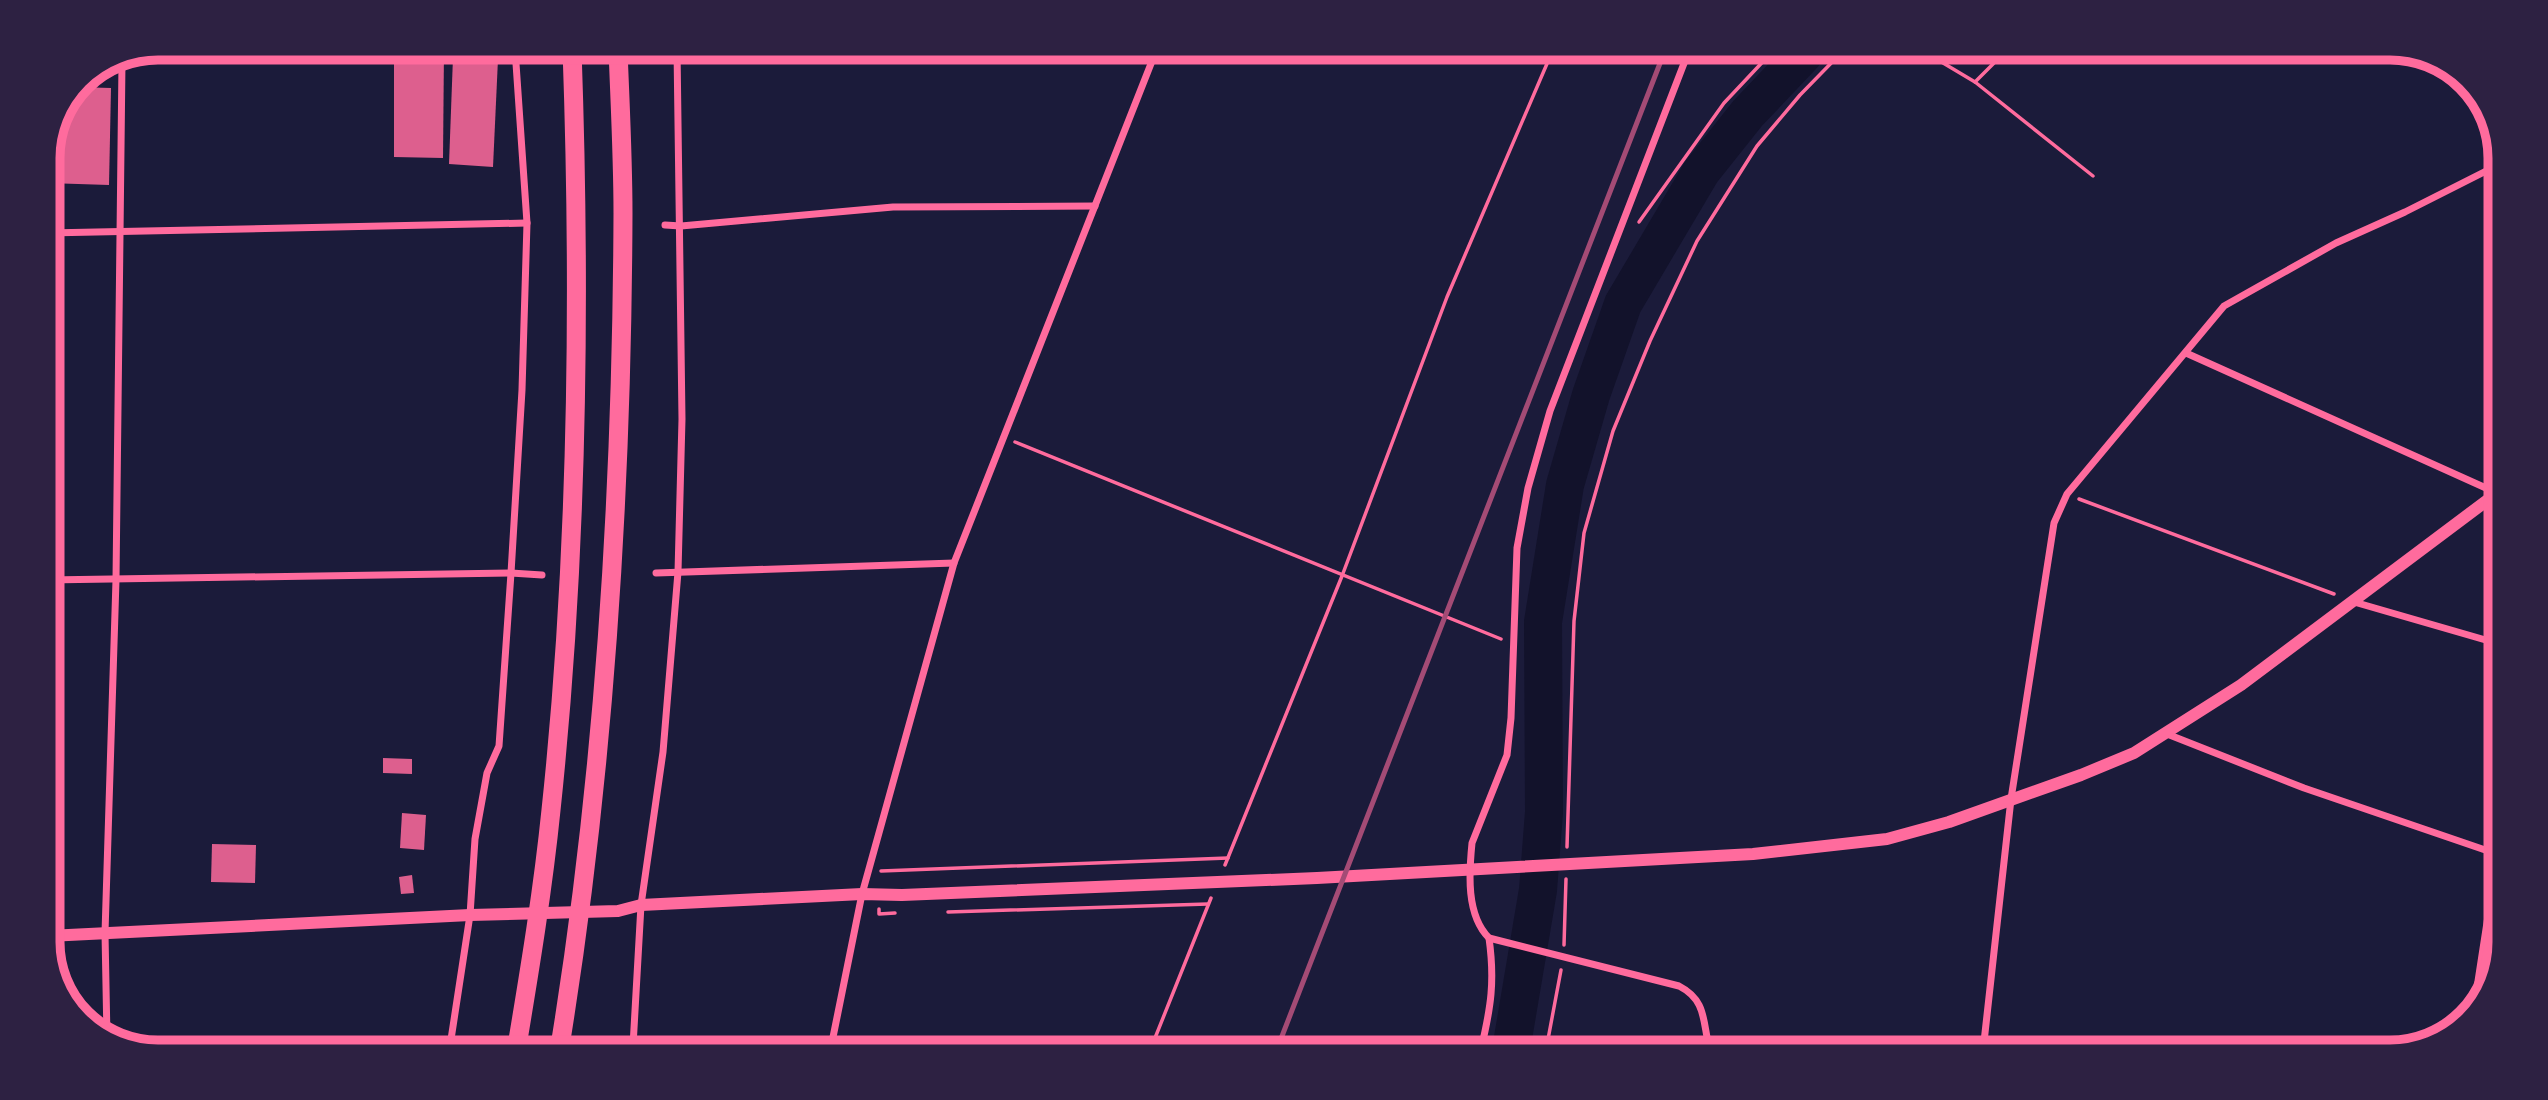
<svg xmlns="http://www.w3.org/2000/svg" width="2548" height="1100" viewBox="0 0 2548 1100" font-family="Roboto,sans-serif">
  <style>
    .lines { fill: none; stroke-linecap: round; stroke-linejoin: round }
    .river { stroke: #12122b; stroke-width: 38 }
    .building { fill: #dd5f8e }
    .path { stroke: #ff6b9d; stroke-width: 3.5 }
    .minor { stroke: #ff6b9d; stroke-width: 7 }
    .tertiary { stroke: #ff6b9d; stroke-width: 12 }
    .motorway { stroke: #ff6b9d; stroke-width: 19 }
    .rail { stroke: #a44b75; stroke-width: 5 }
    .rim { fill: none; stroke: #ff6b9d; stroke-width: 9 }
  </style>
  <rect width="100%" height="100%" fill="#1b1b3a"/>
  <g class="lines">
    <polyline class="river" points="1511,1050 1538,890 1544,812 1543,622 1565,485 1591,395 1623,304 1701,172 1748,113 1805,53"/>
  </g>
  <g class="building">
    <polygon points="394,48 444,48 443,158 394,157"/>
    <polygon points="453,57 498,59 493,167 449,164"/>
    <polygon points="76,87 111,88 109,185 47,183 47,151"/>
    <polygon points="383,758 412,759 412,774 383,773"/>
    <polygon points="402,813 426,815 424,850 400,848"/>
    <polygon points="212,844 256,845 255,883 211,882"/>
    <polygon points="412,875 414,893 401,894 399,877"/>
  </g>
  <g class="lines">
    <g class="path">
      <polyline points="1928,54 1975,82 2093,176"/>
      <polyline points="1975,82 2003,54"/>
      <polyline points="1639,222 1724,103 1771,53"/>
      <polyline points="1015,442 1501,639"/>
      <polyline points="2079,499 2334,594"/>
      <polyline points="1567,847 1574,621 1584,533 1613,431 1650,341 1697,241 1757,146 1800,95 1841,53"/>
      <polyline points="1225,865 1342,576 1447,297 1552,52"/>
      <polyline points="881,871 1228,858"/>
      <polyline points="879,909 879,914 895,913"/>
      <polyline points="948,912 1208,904"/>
      <polyline points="1564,945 1566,879"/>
      <polyline points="1151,1048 1211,898"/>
      <polyline points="1546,1050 1561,970"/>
    </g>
    <g class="minor">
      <path d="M1688,53L1550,411L1528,488L1517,548L1511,718L1507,755L1472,843C1469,873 1466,915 1489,938L1679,986C1708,1001 1702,1023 1710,1050"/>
      <polyline points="665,225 681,226 893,207 1095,206"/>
      <polyline points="47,233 527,223"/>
      <polyline points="2186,353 2497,493"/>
      <polyline points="656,573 954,563"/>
      <polyline points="47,580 511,573 542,575"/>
      <polyline points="2354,602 2496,643"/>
      <polyline points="2167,734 2304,788 2494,853"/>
      <polyline points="2474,1007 2494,877"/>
      <polyline points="107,1038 105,933 116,580 122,62"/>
      <polyline points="450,1046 470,915 475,839 487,773 499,746 511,573 522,390 527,223 515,49"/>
      <polyline points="633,1046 641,905 663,752 678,572 682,419 677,49"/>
      <polyline points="831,1047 862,894 954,563 1156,51"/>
      <path d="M1481,1049C1491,1007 1495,981 1489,938"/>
      <polyline points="1983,1051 2011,799 2054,523 2067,494 2224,306 2336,243 2405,212 2500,164"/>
    </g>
    <polyline class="tertiary" points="48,936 470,915 618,911 641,905 862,894 902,895 1317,878 1753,854 1887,839 1949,822 2081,775 2134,753 2241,685 2497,493"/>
    <g class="motorway">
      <path d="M517,1046C530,968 543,889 551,810C578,557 581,303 572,49"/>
      <path d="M560,1046C605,770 622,492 623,213C623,158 620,104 618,49"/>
    </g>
    <polyline class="rail" points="1277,1049 1664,53"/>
  </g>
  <path d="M0 0H2548V1100H0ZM158 60H2390A98 98 0 0 1 2488 158V942A98 98 0 0 1 2390 1040H158A98 98 0 0 1 60 942V158A98 98 0 0 1 158 60Z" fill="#2d2142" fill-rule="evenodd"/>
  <path class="rim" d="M158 60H2390A98 98 0 0 1 2488 158V942A98 98 0 0 1 2390 1040H158A98 98 0 0 1 60 942V158A98 98 0 0 1 158 60Z"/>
</svg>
